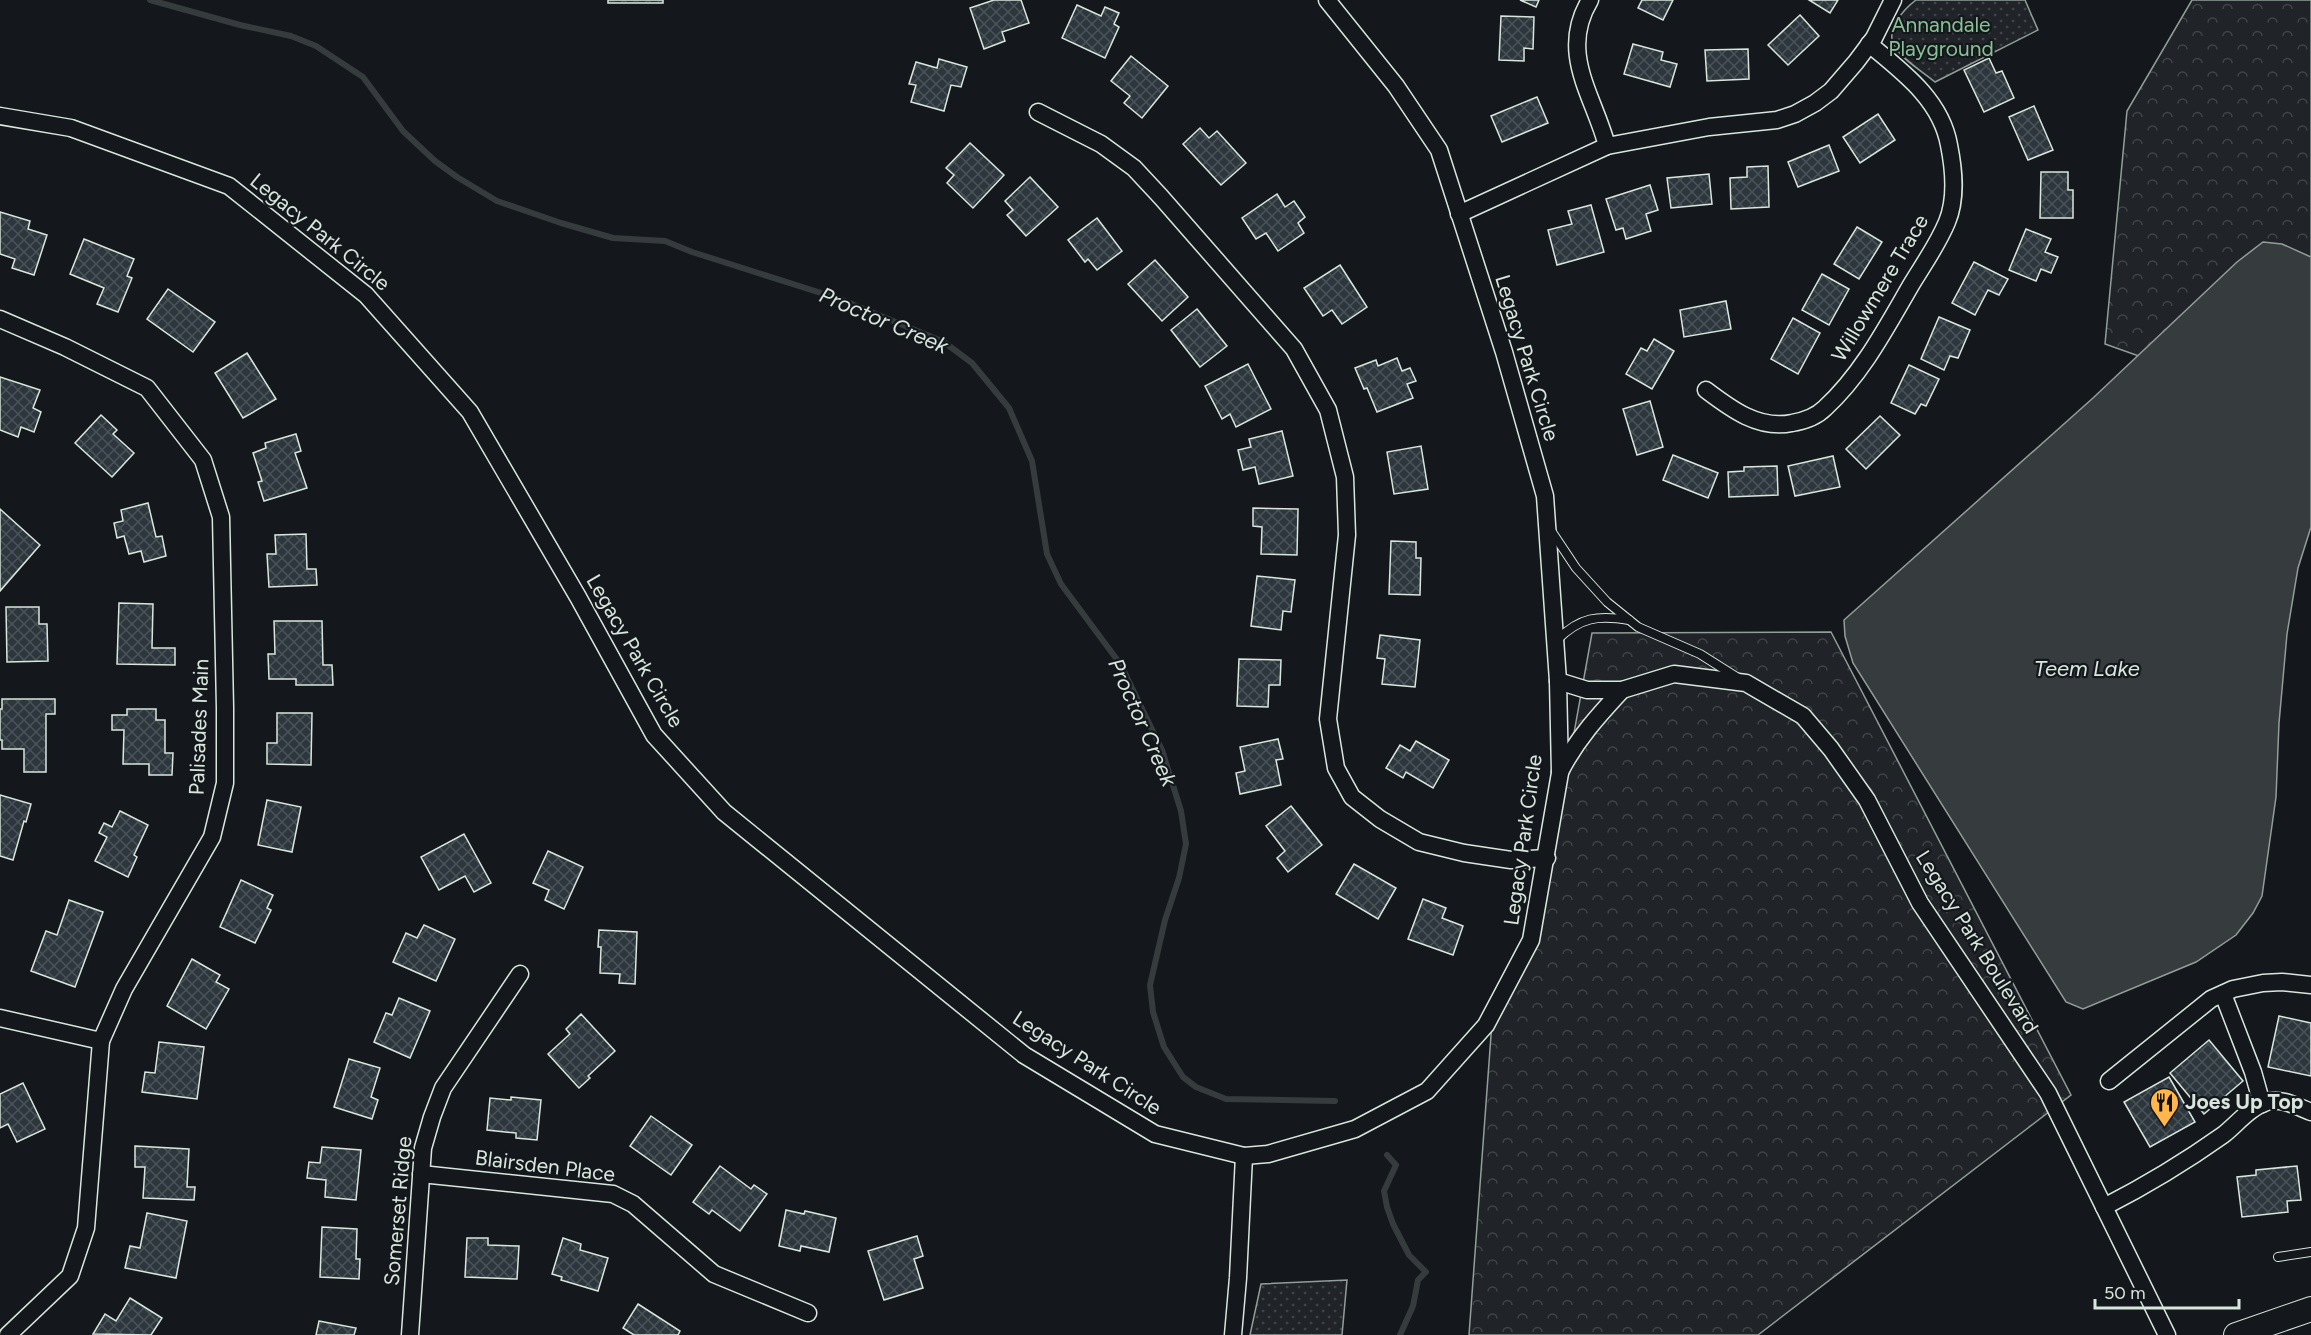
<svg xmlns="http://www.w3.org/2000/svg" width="2311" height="1335" viewBox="0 0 2311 1335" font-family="Figtree,sans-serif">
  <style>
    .forest { fill: url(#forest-crowns); stroke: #939e99; stroke-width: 1.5 }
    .park { fill: url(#park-dots); stroke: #939e99; stroke-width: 1.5 }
    .water { fill: #363b3e; stroke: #939e99; stroke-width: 1.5 }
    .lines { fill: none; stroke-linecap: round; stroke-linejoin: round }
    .stream { stroke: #363b3e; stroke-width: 6 }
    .building { fill: url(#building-cross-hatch); stroke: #d8e6dc; stroke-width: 1.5 }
    .lane-casing { stroke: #d8e6dc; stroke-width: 10 }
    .street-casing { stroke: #d8e6dc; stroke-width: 19 }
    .secondary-casing { stroke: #d8e6dc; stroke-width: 26 }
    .lane { stroke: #14181c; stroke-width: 8 }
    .street { stroke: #14181c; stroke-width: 16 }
    .secondary { stroke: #14181c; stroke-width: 24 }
    .labels { text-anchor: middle; stroke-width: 4.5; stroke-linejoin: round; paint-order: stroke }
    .park-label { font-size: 21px; fill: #8ac095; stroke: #14181c }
    .street-label { font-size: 21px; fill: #d8e6dc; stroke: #14181c }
    .poi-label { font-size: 21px; font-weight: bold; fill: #d8e6dc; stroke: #14181c; text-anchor: start }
    .water-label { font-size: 22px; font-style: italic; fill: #d8e6dc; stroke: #14181c }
  </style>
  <defs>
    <pattern id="forest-crowns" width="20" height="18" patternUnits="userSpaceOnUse" patternTransform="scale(1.5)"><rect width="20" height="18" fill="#202428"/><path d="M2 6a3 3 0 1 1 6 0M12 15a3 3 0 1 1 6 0" fill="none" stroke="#404447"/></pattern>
    <pattern id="park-dots" width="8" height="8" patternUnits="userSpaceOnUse" patternTransform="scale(1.5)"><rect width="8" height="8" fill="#202428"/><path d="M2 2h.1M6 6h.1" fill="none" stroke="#404447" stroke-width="1.8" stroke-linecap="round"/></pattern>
    <pattern id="building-cross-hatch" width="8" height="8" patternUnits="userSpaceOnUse" patternTransform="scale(1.5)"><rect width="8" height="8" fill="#2c363c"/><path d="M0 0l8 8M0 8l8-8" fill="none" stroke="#4a5358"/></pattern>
  </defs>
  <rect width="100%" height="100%" fill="#14181c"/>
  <g class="forest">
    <polygon points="2192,0 2311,0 2311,333 2206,380 2105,344 2127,111"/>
    <polygon points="1831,632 2071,1095 1758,1335 1469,1335 1492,1022 1549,872 1592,633"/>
  </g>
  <g class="park">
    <path d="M1916,0H2025L2038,30L1935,82C1922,71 1904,61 1895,47C1884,31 1904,9 1916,0Z"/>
    <polygon points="1347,1280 1342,1335 1250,1335 1261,1284"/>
  </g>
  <polygon class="water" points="2263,242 2282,244 2311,257 2311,527 2298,568 2287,634 2279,723 2276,797 2262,896 2253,913 2236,935 2196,962 2083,1009 2066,1002 1853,663 1845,636 1844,620 2093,398 2237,262"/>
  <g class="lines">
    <g class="stream">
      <polyline points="150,0 240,25 291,36 316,46 363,77 403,131 435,161 457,177 497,201 561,223 613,238 665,241 692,252 840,299 944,342 972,363 1009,408 1032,461 1047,554 1061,584 1121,665 1162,750 1181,811 1186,844 1179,878 1165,920 1150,985 1153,1012 1164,1047 1183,1077 1196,1087 1226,1099 1335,1101"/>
      <polyline points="1387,1155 1396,1165 1384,1191 1387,1207 1393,1224 1409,1255 1426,1272 1418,1280 1413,1306 1400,1335"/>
    </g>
  </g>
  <g class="building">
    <rect x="608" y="0" width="55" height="3"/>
    <polygon points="994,0 1021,0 1029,23 1002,32 1005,41 984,49 970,8"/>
    <polygon points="1520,0 1539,0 1536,7"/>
    <polygon points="1642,0 1673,0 1663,20 1638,8"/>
    <polygon points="1809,0 1838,0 1830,13"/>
    <polygon points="1077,5 1101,16 1105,7 1119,13 1114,24 1119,27 1105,58 1062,38"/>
    <polygon points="1800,15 1819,36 1788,65 1768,45"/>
    <polygon points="1501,16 1534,17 1533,49 1524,48 1524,61 1499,60"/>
    <polygon points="1633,44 1663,52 1661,60 1677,64 1670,87 1624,74"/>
    <polygon points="1748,49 1749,79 1707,81 1705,50"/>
    <polygon points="1131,56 1168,86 1142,118 1124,103 1130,96 1111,81"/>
    <polygon points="1989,58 1996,73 2002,71 2014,98 1984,112 1964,70"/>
    <polygon points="939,59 967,67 961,87 951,85 944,111 911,102 916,85 909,84 916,62 937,68"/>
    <polygon points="1537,97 1548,123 1502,142 1491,116"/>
    <polygon points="2034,106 2053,150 2028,160 2009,117"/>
    <polygon points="1878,114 1895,140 1860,163 1843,137"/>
    <polygon points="1200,128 1209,138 1217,131 1246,163 1221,185 1183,144"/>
    <polygon points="970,143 1004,175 973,208 947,183 954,175 946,168"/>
    <polygon points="1829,145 1839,171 1798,187 1788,162"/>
    <polygon points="1768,166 1769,207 1731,209 1730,178 1747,177 1747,167"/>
    <polygon points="2041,172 2068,172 2068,190 2073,190 2073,218 2040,218"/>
    <polygon points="1709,174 1712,204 1671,208 1667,178"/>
    <polygon points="1030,177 1058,207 1026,236 1007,215 1013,210 1005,201"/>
    <polygon points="1650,185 1658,210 1646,214 1651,231 1626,239 1623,228 1616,230 1606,199"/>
    <polygon points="1277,194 1285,207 1294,201 1305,217 1298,223 1304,233 1278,251 1266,233 1256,239 1242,218"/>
    <polygon points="1591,205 1604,252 1557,265 1548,230 1572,224 1568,211"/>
    <polygon points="0,212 30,221 28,229 47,235 34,275 12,268 15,259 0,254"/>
    <polygon points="1097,218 1122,251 1097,270 1088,259 1085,262 1068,240"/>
    <polygon points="1857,227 1882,242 1859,279 1834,264"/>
    <polygon points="2026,229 2051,239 2045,252 2058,257 2051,273 2041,269 2036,281 2009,270"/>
    <polygon points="84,239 134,259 127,276 132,278 118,312 97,304 104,288 70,274"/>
    <polygon points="1155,260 1188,297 1162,321 1128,284"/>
    <polygon points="1974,262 2008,279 1999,295 1988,290 1975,315 1952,303"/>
    <polygon points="1340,265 1367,307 1342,324 1332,310 1323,316 1304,288"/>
    <polygon points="1822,274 1849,289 1829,325 1802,310"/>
    <polygon points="168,289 215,322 193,352 147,319"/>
    <polygon points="1726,301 1731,329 1684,337 1680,310"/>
    <polygon points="1197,309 1227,346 1200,367 1171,330"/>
    <polygon points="1939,317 1970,330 1958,358 1950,356 1944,370 1921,359"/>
    <polygon points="1793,318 1820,333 1798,374 1771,359"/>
    <polygon points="1654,339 1674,351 1652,389 1626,374 1641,348 1647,351"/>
    <polygon points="247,353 276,399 243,418 215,373"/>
    <polygon points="1397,358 1402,371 1410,368 1416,381 1407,384 1413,398 1377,412 1367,388 1364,389 1355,368 1376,360 1378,366"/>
    <polygon points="1248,364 1271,409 1236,427 1230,414 1222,419 1205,386"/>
    <polygon points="1909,365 1939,379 1926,406 1921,404 1915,414 1891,403"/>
    <polygon points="0,377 40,390 33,408 41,412 34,432 21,427 18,437 0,430"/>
    <polygon points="1650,401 1663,447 1637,455 1623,409"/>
    <polygon points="101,415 117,430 113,434 134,453 112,477 75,443"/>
    <polygon points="1880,416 1900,435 1866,469 1846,449"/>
    <polygon points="1282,431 1293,476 1259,484 1255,467 1243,470 1238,450 1251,447 1249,439"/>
    <polygon points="296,434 301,451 295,453 307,488 264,501 258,482 262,481 253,453 266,448 265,443"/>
    <polygon points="1421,446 1428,489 1394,494 1387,452"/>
    <polygon points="1673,455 1718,473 1708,498 1663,480"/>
    <polygon points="1833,456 1840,487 1795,496 1788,466"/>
    <polygon points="1777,466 1778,495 1729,497 1728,472 1744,471 1744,467"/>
    <polygon points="148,503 156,537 162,536 166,556 144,562 141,551 129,554 124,536 117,538 114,523 123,521 121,510"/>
    <polygon points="1253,508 1298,509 1297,555 1261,554 1262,527 1253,526"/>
    <polygon points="0,509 40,545 0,591"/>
    <polygon points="306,534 307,569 316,569 317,585 269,587 267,554 276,554 275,535"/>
    <polygon points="1391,541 1416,542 1416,558 1421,558 1420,595 1389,594"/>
    <polygon points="1257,576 1295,580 1291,612 1283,611 1281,630 1251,626"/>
    <polygon points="119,603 153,604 152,648 175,648 175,665 117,664"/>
    <polygon points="6,607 39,607 39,624 47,624 48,661 7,662"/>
    <polygon points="274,621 322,621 323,665 332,665 333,685 296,685 296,679 269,679 268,654 275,654"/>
    <polygon points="1380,635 1420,640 1415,687 1382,684 1385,659 1377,658"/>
    <polygon points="1239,659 1281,660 1280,685 1269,685 1268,707 1237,706"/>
    <polygon points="2,699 55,699 55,714 46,714 46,772 24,772 24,749 2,749 2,740 0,740 0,709 2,709"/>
    <polygon points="127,709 156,709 156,720 165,720 165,753 173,753 172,775 149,775 149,764 123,764 124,730 112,730 112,715 127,715"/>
    <polygon points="277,713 312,713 311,765 267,764 267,743 277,743"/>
    <polygon points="1278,739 1283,759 1276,760 1281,785 1240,794 1236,773 1245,771 1240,747"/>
    <polygon points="1416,741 1449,760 1433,788 1406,772 1403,778 1386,768 1400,745 1410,751"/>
    <polygon points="0,795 31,804 26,822 24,821 13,860 0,856"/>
    <polygon points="267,800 301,807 292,852 258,845"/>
    <polygon points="1291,806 1322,845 1288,872 1277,858 1285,851 1266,826"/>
    <polygon points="120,811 148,825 134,855 137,857 128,877 95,861 107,837 99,833 104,823 112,827"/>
    <polygon points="464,834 491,883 474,892 465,876 439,890 421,857"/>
    <polygon points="548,851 583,867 564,909 545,900 549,890 533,883"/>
    <polygon points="1354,864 1396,888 1378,919 1336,894"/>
    <polygon points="241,880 273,895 267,908 271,910 255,943 220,927"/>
    <polygon points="1423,899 1446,908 1442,918 1463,926 1453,955 1408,939"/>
    <polygon points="69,900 103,912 75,987 31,971 46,931 57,935"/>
    <polygon points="424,925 455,939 436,981 393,962 406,933 417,938"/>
    <polygon points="599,930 637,932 635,984 619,983 620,974 600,973 601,947 598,947"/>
    <polygon points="192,959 220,975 216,982 229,989 206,1029 167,1006"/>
    <polygon points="399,998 430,1011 410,1058 374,1042 386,1013 392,1015"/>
    <polygon points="581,1014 615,1051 588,1076 590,1078 579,1088 548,1054 570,1034 566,1029"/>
    <polygon points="2279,1016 2311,1023 2311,1076 2268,1067"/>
    <polygon points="2209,1040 2243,1081 2204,1114 2170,1073"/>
    <polygon points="159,1042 204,1047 197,1099 142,1092 145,1072 155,1073"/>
    <polygon points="349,1059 380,1068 371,1097 378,1100 372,1119 334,1107"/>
    <polygon points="2169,1077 2195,1122 2150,1147 2124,1102"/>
    <polygon points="23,1083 45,1129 17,1142 8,1124 0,1128 0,1094"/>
    <polygon points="511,1097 541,1100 537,1140 516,1138 516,1133 487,1130 490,1098 511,1100"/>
    <polygon points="651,1116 692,1145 671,1175 630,1146"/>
    <polygon points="135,1146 189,1149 187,1187 195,1187 194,1200 143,1198 145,1167 135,1167"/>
    <polygon points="322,1147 361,1150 356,1200 325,1197 326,1180 307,1178 309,1162 320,1163"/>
    <polygon points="720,1166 751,1189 754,1185 767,1194 740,1231 712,1210 709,1214 693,1202"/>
    <polygon points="2297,1166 2301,1200 2287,1201 2288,1212 2242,1217 2237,1177 2256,1175 2256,1170"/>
    <polygon points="786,1210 804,1214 805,1211 836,1218 829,1252 801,1246 800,1251 779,1246"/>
    <polygon points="147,1213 187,1221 176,1278 125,1268 130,1246 140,1248"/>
    <polygon points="322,1227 357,1229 356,1259 360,1259 359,1279 320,1277"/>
    <polygon points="917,1236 923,1256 914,1259 923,1288 884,1300 868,1251"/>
    <polygon points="467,1238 488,1238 488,1245 519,1246 517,1279 465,1277"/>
    <polygon points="563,1238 581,1244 580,1250 608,1258 598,1291 561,1280 562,1277 552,1274"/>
    <polygon points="130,1298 162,1318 151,1335 93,1334 105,1314 116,1321"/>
    <polygon points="638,1304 680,1331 678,1335 634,1335 623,1328"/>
    <polygon points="319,1321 356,1328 354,1335 316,1335"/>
  </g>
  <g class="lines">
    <defs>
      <g id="lane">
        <polyline points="1550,529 1576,568 1607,602 1638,627 1700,654 1738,678"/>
        <path d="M1557,640C1580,617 1598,615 1629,620"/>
        <polyline points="2278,1257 2311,1252"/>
      </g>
      <g id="street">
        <path d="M1590,0C1558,53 1594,96 1607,146"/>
        <polyline points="1038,112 1101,144 1134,168 1161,197 1294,349 1328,410 1345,477 1347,535 1328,719 1336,768 1352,797 1380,819 1419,842 1464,853 1511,860 1547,858"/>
        <polyline points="0,116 71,128 229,186 366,295 470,412 578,597 654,735 724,812 1024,1055 1155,1134 1244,1156 1268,1154 1355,1129 1427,1091 1486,1025 1531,940 1560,773 1558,681 1545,496 1504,352 1439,150 1396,86 1327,0"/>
        <polyline points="1459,214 1607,146 1709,127 1777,120 1795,114 1815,103 1831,91 1856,62 1874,38 1893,0"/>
        <polyline points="0,319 65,347 147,388 203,460 221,517 225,708 225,783 212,837 124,989 101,1041 86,1228 70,1276 8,1335"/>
        <path d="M1706,390C1731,409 1759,430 1792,423C1804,421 1817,416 1825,408C1862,374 1886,328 1911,285C1923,265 1938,244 1947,222C1957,198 1954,170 1949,145C1941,100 1903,72 1869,44"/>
        <polyline points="1558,681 1587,690 1622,690 1674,674 1746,683 1803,716 1831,749 1867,800 1920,903 2048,1093 2167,1335"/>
        <path d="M1560,772C1576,740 1598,716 1622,690"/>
        <polyline points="2223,994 2253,1072 2262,1104"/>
        <polyline points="0,1018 101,1041"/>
        <polyline points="2109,1081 2211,999 2233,989 2263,983 2282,982 2311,985"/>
        <polyline points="421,1174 613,1194 633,1204 714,1274 808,1313"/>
        <path d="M2104,1207C2145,1186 2185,1162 2223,1135C2236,1125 2250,1107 2267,1102C2281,1097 2298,1107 2311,1112"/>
        <polyline points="410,1335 423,1148 432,1117 443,1088 520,974"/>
        <polyline points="1233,1335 1238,1278 1244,1156"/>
      </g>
      <polyline id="secondary" points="2236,1335 2311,1309"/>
    </defs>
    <use href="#lane" class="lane-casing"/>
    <use href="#street" class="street-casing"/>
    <use href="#secondary" class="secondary-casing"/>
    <use href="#lane" class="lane"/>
    <use href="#street" class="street"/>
    <use href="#secondary" class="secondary"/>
  </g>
  <defs>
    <symbol id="restaurant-pin" viewBox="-11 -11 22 30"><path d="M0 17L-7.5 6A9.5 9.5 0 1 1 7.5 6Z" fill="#ffb74d" stroke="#14181c"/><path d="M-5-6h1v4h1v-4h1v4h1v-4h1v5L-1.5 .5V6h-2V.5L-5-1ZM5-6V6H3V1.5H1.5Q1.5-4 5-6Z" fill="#111"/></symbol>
  </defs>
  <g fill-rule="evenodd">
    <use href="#restaurant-pin" x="2148" y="1086" width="33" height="45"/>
  </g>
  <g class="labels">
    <g class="park-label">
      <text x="1941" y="32">Annandale<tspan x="1941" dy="24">Playground</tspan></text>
    </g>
    <g class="street-label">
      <text transform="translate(320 232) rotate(39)" y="7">Legacy Park Circle</text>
      <text transform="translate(1880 288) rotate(-59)" y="7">Willowmere Trace</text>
      <text transform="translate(1527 358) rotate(73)" y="7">Legacy Park Circle</text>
      <text transform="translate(635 651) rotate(60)" y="7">Legacy Park Circle</text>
      <text transform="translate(199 727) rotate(-88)" y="7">Palisades Main</text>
      <text transform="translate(1523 840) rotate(-82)" y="7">Legacy Park Circle</text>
      <text transform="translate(1977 942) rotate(58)" y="7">Legacy Park Boulevard</text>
      <text transform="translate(1087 1063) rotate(33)" y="7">Legacy Park Circle</text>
      <text transform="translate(545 1166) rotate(7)" y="7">Blairsden Place</text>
      <text transform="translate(398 1211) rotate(-85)" y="7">Somerset Ridge</text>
    </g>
    <g class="poi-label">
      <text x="2185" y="1109">Joes Up Top</text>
    </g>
    <g class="water-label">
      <text transform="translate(884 320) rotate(23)" y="8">Proctor Creek</text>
      <text x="2087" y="676">Teem Lake</text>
      <text transform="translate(1143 722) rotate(66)" y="8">Proctor Creek</text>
    </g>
  </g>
  <path d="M2095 1299v9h144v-9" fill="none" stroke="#d8e6dc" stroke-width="3"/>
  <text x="2104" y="1299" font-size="18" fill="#d8e6dc" stroke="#14181c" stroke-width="4.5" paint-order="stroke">50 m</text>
</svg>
